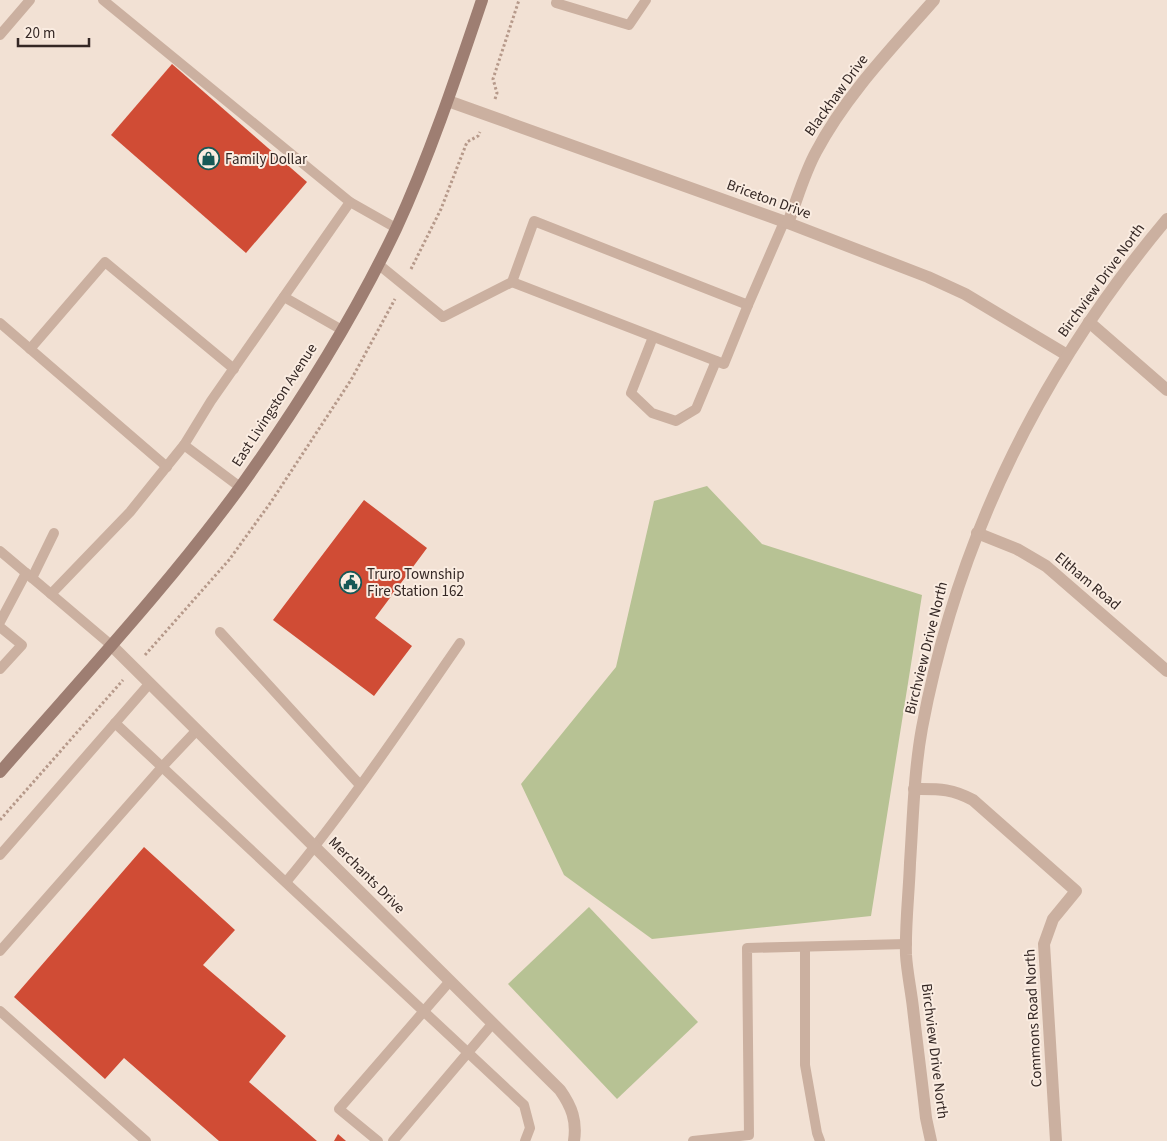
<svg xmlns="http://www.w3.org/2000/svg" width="1167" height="1141" viewBox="0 0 1167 1141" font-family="'Source Sans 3',sans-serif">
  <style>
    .green { fill: #b7c294 }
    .building { fill: #d04c35 }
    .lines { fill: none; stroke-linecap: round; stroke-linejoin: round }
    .path { stroke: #b6998a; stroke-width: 3; stroke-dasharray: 2.5 2.5; stroke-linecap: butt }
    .service { stroke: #cbb0a0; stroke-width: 10 }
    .minor { stroke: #cbb0a0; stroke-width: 12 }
    .secondary { stroke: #9e7e72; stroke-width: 12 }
    .labels { text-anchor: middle; stroke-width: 4; stroke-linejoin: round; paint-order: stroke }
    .street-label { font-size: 15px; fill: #342724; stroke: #faece1 }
    .poi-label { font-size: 15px; fill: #342724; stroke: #faece1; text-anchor: start }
  </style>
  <rect width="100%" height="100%" fill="#f2e1d4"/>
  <g class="green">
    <polygon points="707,486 762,544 922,595 871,916 652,939 564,875 521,784 616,667 654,501"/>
    <polygon points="589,907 698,1022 617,1099 508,984"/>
  </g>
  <g class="building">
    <polygon points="172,64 307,182 246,253 111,135"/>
    <polygon points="364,500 427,548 375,618 412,646 374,696 273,620"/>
    <polygon points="144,847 235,930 203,965 286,1036 249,1082 317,1141 219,1141 124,1058 105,1079 14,997"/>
    <polygon points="338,1134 346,1141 334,1141"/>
  </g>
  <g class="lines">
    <g class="path">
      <polyline points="495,99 497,93 493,79 519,0"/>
      <polyline points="411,269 441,209 467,142 478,136 480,132"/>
      <polyline points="145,655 229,560 271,502 351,380 395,299"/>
      <polyline points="0,820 123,680"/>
    </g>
    <g class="service">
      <polyline points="103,0 350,202 211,401 184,445 240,487"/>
      <polyline points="557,0 556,3 629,25 646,0"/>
      <polyline points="0,35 30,0"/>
      <polyline points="350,202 396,228"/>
      <polyline points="378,264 443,317 512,282 534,221 748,305 784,222"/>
      <polyline points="512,282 724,364 748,305"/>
      <polyline points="284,297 342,330"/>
      <polyline points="0,323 167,467"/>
      <polyline points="653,337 631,393 652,413 676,421 696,409 716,361"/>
      <polyline points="30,349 105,262 234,369"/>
      <polyline points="0,551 51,594"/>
      <polyline points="32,578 54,533"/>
      <polyline points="0,622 26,573"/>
      <polyline points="0,627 22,645 0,669"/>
      <polyline points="220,632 360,785"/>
      <polyline points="111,645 51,594 130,512 184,445"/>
      <polyline points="115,723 524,1105 530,1128 525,1141"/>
      <polyline points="0,855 150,683"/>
      <path d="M286,882C349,806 404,724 460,643"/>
      <polyline points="805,947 805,1065 817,1133 820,1141"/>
      <polyline points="0,951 162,767 197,730"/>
      <polyline points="0,1011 146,1141"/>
      <polyline points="378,1141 339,1109 450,981"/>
      <polyline points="393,1141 493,1023"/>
      <polyline points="693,1141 749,1135 747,948 907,944"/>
    </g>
    <g class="minor">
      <polyline points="448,101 788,223 928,277 965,294 1067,355"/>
      <path d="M788,223C797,200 804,174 816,152C846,95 892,48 934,0"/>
      <polyline points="1089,322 1167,390"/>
      <polyline points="977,533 1017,549 1046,566 1167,671"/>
      <path d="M111,645L560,1090C572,1107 577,1121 574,1141"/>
      <path d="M914,789C938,789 951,788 973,800L1076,891L1053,919L1044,944L1056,1141"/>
      <path d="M931,1141L926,1118C922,1081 917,1044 913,1008C911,990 907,972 906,955C905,925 909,893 910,863C913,818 914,772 922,728C958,536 1042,368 1167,219"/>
    </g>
    <path class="secondary" d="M0,772C82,678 168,586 241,486C299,405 353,319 396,229C430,155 456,77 482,0"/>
  </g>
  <defs>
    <symbol id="shop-ring" viewBox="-11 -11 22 22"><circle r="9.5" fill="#faece1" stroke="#175856" stroke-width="1.5"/><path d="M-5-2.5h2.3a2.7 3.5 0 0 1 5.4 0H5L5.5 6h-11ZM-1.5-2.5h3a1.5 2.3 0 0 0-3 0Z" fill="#175856"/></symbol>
    <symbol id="civic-ring" viewBox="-11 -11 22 22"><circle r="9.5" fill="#faece1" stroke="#175856" stroke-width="1.5"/><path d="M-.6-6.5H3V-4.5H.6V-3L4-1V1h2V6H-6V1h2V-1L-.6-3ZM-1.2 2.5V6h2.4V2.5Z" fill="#175856"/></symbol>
  </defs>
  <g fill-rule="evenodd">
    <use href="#shop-ring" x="196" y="146" width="25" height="25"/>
    <use href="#civic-ring" x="338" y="570" width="25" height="25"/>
  </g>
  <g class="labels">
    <g class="street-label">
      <text transform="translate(836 95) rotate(-54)" y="5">Blackhaw Drive</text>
      <text transform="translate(769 199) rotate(20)" y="5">Briceton Drive</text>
      <text transform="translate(1101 280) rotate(-54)" y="5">Birchview Drive North</text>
      <text transform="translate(274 405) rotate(-57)" y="5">East Livingston Avenue</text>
      <text transform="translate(1088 581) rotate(40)" y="5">Eltham Road</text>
      <text transform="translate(926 648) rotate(-76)" y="5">Birchview Drive North</text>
      <text transform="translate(367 875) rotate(45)" y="5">Merchants Drive</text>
      <text transform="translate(1033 1018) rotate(-93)" y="5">Commons Road North</text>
      <text transform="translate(935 1051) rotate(83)" y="5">Birchview Drive North</text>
    </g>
    <g class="poi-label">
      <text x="225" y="164">Family Dollar</text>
      <text x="367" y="579">Truro Township<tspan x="367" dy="17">Fire Station 162</tspan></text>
    </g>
  </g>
  <path d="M18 38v8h71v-8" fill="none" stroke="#342724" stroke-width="2.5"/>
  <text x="25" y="38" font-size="15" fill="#342724" stroke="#faece1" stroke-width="4" paint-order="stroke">20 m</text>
</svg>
